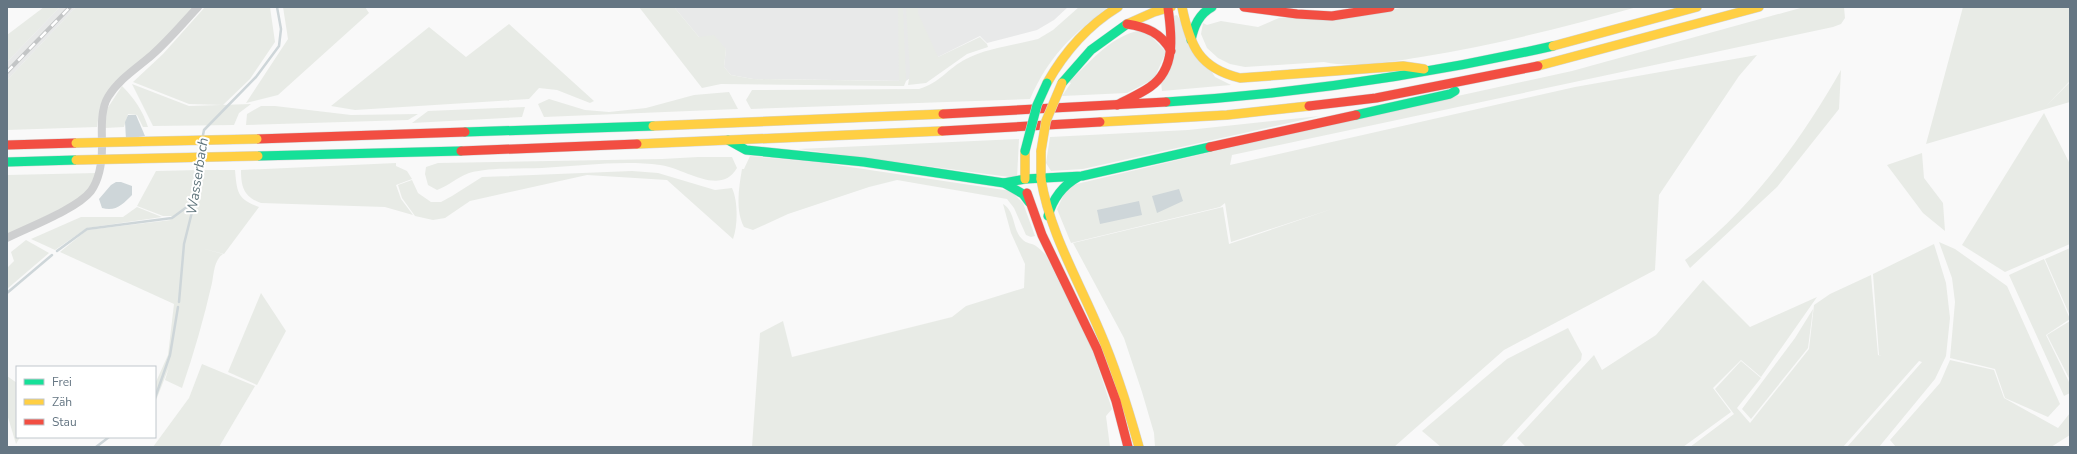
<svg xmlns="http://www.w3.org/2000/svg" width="2077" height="454" viewBox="0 0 2077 454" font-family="'Nunito Sans',sans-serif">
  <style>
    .built { fill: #e8e9e9 }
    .green { fill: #e8ebe6 }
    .water { fill: #ced6d9 }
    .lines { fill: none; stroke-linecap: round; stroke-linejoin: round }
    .stream { stroke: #ced6d9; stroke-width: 2.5 }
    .fast-casing { stroke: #d5d6d7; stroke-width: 10 }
    .slow-casing { stroke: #d5d6d7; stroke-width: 10 }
    .jam-casing { stroke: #d5d6d7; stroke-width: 10 }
    .street { stroke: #cecfd0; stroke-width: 8 }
    .fast { stroke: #16e098; stroke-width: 9 }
    .slow { stroke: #ffcf43; stroke-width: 9 }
    .jam { stroke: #f24e42; stroke-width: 9 }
    .rail-casing { stroke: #c3c5c6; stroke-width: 4 }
    .rail { stroke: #fff; stroke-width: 2.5; stroke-dasharray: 8; stroke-linecap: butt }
    .fast-bridge-casing { stroke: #d5d6d7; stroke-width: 10; stroke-linecap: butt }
    .slow-bridge-casing { stroke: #d5d6d7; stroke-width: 10; stroke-linecap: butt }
    .fast-bridge { stroke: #16e098; stroke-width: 9 }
    .slow-bridge { stroke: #ffcf43; stroke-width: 9 }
    .labels { text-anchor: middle; stroke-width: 4; stroke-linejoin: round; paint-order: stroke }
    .water-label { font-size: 14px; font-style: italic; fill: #60757c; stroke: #fff }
  </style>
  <rect width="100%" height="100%" fill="#f9f9f9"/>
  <g class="built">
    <polygon points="60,7 76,7 7,80 7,62"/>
    <polygon points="674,7 1068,7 1054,20 1037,30 987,43 980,36 938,57 906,81 753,79 731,75 724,67 726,49 699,37"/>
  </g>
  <g class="green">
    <polygon points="44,7 60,7 7,62 7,35"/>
    <polygon points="76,7 195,7 100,107 97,127 7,130 7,80"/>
    <polygon points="205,7 270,7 275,42 250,79 223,105 189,104 133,82 163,54"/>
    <polygon points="283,7 365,7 369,13 278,95 246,103 288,39"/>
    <polygon points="639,7 674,7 699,37 714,35 726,49 724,67 731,75 753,79 899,81 898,7 903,7 906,81 904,86 898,86 721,84 702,88"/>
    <polygon points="906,7 918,7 918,13 938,57 980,37 987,44 988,47 967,54 926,83 908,85 910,72"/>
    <path d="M1079,7H1108C1071,36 1049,56 1030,99L751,109L746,100L752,90L919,89C940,83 948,68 966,59C987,48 1015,45 1038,39L1053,30Z"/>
    <path d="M1407,7H1637C1566,27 1494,45 1421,57C1391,62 1352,68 1324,62L1245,67L1230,64L1218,58L1207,48L1201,34L1203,23L1207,25L1221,21L1258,27L1279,18L1350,16Z"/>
    <polygon points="1804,7 1844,7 1845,18 1841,24 1833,27 1232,155 1230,165 1575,87 1757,55 1739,76 1659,195 1655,270 1504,350 1394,447 1155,447 1154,433 1142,392 1124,338 1073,243 1223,207 1229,244 1332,209 1231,242 1225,203 1220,207 1071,243 1057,209 1068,186 1334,123 1572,71"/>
    <polygon points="1963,7 2070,7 2070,81 2046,106 2070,82 2070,102 1926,144"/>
    <polygon points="1177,15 1215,77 1231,85 1162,91 1161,82 1173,16"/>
    <polygon points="509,24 594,101 590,103 557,90 539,88 529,99 355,110 331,106 429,27 466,57"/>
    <path d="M1145,30L1166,52L1154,79L1127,93L1062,96L1071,83L1069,82C1090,62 1114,32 1145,30Z"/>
    <path d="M1841,70L1839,109L1777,187L1690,268L1685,260C1750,210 1800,142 1841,70Z"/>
    <polygon points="132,84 189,106 251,104 239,113 234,125 153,126"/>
    <path d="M122,86C134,98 143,111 148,127H143L137,115L128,114L124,127L105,128L107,109Z"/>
    <polygon points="729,92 738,109 544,117 538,104 549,99 585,110 609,112 646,108 694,95"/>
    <polygon points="261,106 275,106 351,115 418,114 408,120 246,125 247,114"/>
    <polygon points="525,107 522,117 412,123 428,111"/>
    <polygon points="2044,113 2070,164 2070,244 2005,272 1962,245"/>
    <polygon points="1320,116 1083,169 1051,171 1046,163 1050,137 1188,130"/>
    <polygon points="1019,139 1017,178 798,149"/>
    <polygon points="1922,153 1924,178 1943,203 1945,231 1923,213 1887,165"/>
    <path d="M750,156L823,163L1011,191L1023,203L1035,236L1031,237L1026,235L1014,208L1007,199L897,180L869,187L788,214L753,230L744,227C735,210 739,187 742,169H744Z"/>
    <path d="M698,157H732L737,168C720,197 685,168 660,165C622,160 581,166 542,168C520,169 490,167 469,173C458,177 448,186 437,190L428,185L425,174L426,167L438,163L662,159Z"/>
    <path d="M396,163V166L407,171L412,179L396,185L401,199L413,215L385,207L261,203C244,197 241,187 241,170Z"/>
    <path d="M199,170H235C237,192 237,199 259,207L224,254L201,248L223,254C214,260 214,273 212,283C204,318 194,353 182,388L165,380L169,367L155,403V384L168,355L174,304L60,252L87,230L171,220L168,219L172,216H163L137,206L156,171L199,170L195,200L192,201L195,202Z"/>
    <path d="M632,171L658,173L715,190L732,188C738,201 738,225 733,239L667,180L587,175L470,201L445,218L433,220L415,216L402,198L398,185L412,180L418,193L431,202H441L452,196L482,177Z"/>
    <polygon points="97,173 92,187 73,203 7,235 7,175"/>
    <path d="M1003,204C1016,212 1012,229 1022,239C1026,244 1032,243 1036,246C1040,249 1043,252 1046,255L1091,346L1112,409L1106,416L1110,447H752L760,333L783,321L792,357L952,317L966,306L1024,288L1025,264L1011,233Z"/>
    <polygon points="137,207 162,217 87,228 55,250 31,239 81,217 123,217"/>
    <polygon points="26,240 49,253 7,289 7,268 14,261 11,252"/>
    <polygon points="1939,242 1955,249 2007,286 2060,404 2048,417 2005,398 1995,369 1950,358 1955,302 1952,278"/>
    <polygon points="1934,244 1946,283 1950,318 1946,356 1935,379 1879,447 1847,447 1922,362 1919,361 1843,447 1690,447 1734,414 1715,389 1741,361 1761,378 1737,408 1750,423 1809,349 1814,305 1830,294 1871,275 1878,355 1882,356 1879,355 1873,274"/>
    <polygon points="2070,248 2070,316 2045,259"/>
    <polygon points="2044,259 2070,319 2046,335 2070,384 2070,393 2064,396 2009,275"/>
    <polygon points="1703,280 1750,327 1817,297 1761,377 1741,360 1713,388 1731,412 1683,447 1526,447 1517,438 1594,355 1602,370 1656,335"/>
    <polygon points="261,293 286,331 257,385 228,372"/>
    <polygon points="1813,309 1808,348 1751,419 1742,409 1795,338"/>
    <polygon points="2070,321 2070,380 2047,335"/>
    <polygon points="1568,328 1582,354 1581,360 1501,447 1441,447 1422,431 1507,359"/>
    <polygon points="1950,360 1994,370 2004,398 2058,428 2070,413 2070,435 2051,447 1896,447 1890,440 1940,383"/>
    <polygon points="202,364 255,386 219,447 153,447 189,398"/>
    <polygon points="7,376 17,383 17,437 20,437 16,444 7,414"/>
  </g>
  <g class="water">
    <polygon points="128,115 136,115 145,136 126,139 125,122"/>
    <path d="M116,182H121L132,186V195C123,204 116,212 102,208L99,199L111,185Z"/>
    <polygon points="1179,189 1183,201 1157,213 1152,196"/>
    <polygon points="1139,201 1142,215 1100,224 1097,210"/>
  </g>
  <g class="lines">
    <g class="stream">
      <polyline points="203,135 204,130 256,77 279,46 281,29 277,7"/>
      <polyline points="57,251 87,229 172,218 195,201"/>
      <polyline points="7,293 52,255"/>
      <polyline points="179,302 184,244 195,200 200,162"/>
      <polyline points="155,398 170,355 178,307"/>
      <polyline points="96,447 109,437"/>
    </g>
    <defs>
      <g id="fast">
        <path d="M1191,40C1194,26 1199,14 1212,7"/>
        <polyline points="1062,83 1091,50 1127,24"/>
        <path d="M1166,102C1296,94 1425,75 1553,46"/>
        <polyline points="1356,115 1450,94 1455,91"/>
        <polyline points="465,132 653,126"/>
        <polyline points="728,140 746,150 864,162 1004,183 1023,194 1029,202"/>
        <polyline points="258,156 461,151"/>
        <polyline points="7,162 76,160"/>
        <polyline points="1004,183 1025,179 1082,176 1210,147"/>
        <path d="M1048,216C1053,198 1062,186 1078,177"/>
      </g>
      <g id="slow">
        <path d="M1182,7C1190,46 1199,68 1240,78L1403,66L1424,69"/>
        <polyline points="1127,24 1154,12 1171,7"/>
        <polyline points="1553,46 1697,7"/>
        <polyline points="1538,66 1759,7"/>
        <path d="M1047,83C1065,51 1087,26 1118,7"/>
        <polyline points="1100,122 1227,115 1309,106"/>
        <polyline points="653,126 943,114"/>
        <polyline points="637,144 942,131"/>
        <polyline points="1025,151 1025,179"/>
        <polyline points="1041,151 1041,179"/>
        <path d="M1041,179C1050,234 1079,281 1100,332C1116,369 1128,408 1139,447"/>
      </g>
      <g id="jam">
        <polyline points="1244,7 1297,14 1332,16 1390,7"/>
        <path d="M1127,24C1147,27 1161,33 1171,51"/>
        <path d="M1117,105C1128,99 1140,94 1150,87C1176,69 1172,36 1168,8"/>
        <polyline points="1309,106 1376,98 1538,66"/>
        <polyline points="943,114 1166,102"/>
        <polyline points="942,131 1100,122"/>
        <polyline points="257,139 465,132"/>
        <polyline points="7,145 76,143"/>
        <polyline points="1210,147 1356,115"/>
        <polyline points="461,151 637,144"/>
        <polyline points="1027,193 1042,235 1097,349 1116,401 1128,447"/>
      </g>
    </defs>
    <use href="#fast" class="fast-casing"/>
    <use href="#slow" class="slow-casing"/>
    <use href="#jam" class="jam-casing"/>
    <path class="street" d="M7,238C29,227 77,209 91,191C100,178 102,162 102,147C102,131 100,110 108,97C119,79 137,68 152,55C169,40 183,23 198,7"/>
    <use href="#fast" class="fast"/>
    <use href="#slow" class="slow"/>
    <use href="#jam" class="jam"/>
    <defs>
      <polyline id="rail" points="7,72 70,7"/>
    </defs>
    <use href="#rail" class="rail-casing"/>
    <use href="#rail" class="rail"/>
    <defs>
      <polyline id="fast-bridge" points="1025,151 1037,105 1047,83"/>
      <g id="slow-bridge">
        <polyline points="76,143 257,139"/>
        <polyline points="1041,151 1046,121 1062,83"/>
        <polyline points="76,160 258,156"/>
      </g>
    </defs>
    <use href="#fast-bridge" class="fast-bridge-casing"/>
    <use href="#slow-bridge" class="slow-bridge-casing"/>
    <use href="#fast-bridge" class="fast-bridge"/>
    <use href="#slow-bridge" class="slow-bridge"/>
  </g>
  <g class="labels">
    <g class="water-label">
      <text transform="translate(197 176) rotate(-81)" y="5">Wasserbach</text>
    </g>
  </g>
  <rect width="2077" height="454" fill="none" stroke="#657683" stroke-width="16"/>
  <rect x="16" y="366" width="140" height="72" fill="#ffffff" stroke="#c1c8cd"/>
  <rect x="24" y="379" width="20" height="6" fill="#16e098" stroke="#c1c8cd"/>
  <text x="52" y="386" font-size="12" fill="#657683">Frei</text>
  <rect x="24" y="399" width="20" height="6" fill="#ffcf43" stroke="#c1c8cd"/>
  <text x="52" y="406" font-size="12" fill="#657683">Zäh</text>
  <rect x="24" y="419" width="20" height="6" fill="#f24e42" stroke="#c1c8cd"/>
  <text x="52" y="426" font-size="12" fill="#657683">Stau</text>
</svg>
